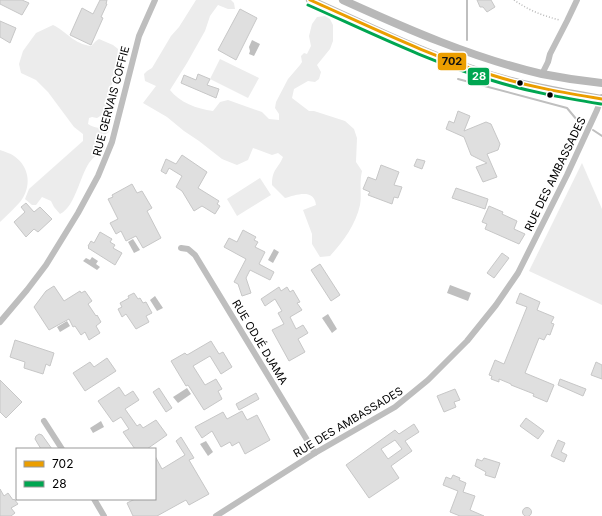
<svg xmlns="http://www.w3.org/2000/svg" width="602" height="516" viewBox="0 0 602 516" font-family="Inter,sans-serif">
  <style>
    .green { fill: #ececec }
    .water { fill: #bfbfbf }
    .lines { fill: none; stroke-linecap: round; stroke-linejoin: round }
    .stream { stroke: #bfbfbf; stroke-width: 2 }
    .building { fill: #dfdfdf; stroke: #c7c7c7; fill-rule: evenodd }
    .path { stroke: #b9b9b9; stroke-width: 1.5; stroke-dasharray: 1 2; stroke-linecap: butt }
    .minor { stroke: #bebebe; stroke-width: 6 }
    .secondary { stroke: #b8b8b8; stroke-width: 8 }
    .bus-1-casing { stroke: #fff; stroke-width: 6 }
    .bus-2-casing { stroke: #fff; stroke-width: 6 }
    .bus-1 { stroke: #eb9e00; stroke-width: 3 }
    .bus-2 { stroke: #00a651; stroke-width: 3 }
    .bus-dot { fill: #000; stroke: #fff; stroke-width: 1.5 }
    .labels { text-anchor: middle; stroke-width: 3.5; stroke-linejoin: round; paint-order: stroke }
    .street-label { font-size: 11px; fill: #000; stroke: #fff }
    .line-badge { stroke: #fff; stroke-width: 1.5 }
    .badge-label { font-size: 11px; text-anchor: middle; font-weight: bold; fill: #fff }
    .pale-badge-label { font-size: 11px; text-anchor: middle; font-weight: bold; fill: #111 }
  </style>
  <rect width="100%" height="100%" fill="#fff"/>
  <g class="green">
    <path d="M196,0H231L234,3L235,9H228L218,5L210,16L205,31L187,63L170,90C179,102 197,109 213,111L220,102L228,100L262,112L269,119L279,120V114L275,108L276,102L288,79L300,65L302,62L301,56L304,53L307,54L311,46L309,36L312,24L317,17L325,16L330,19L333,25V41L330,49L317,65L321,72L319,79L315,82L308,81L294,89L292,98L309,111H314L345,121L354,129L357,138L356,162L362,171C359,184 362,195 360,205C356,224 343,242 330,256L320,257L312,244V234L303,210L316,205C314,188 296,195 285,198L272,185C272,169 278,169 283,157L278,153L272,155L253,148L248,160L237,165L222,159L199,141L184,131L167,117L143,103L156,86L145,81L144,74L147,71L152,68L171,36L179,27Z"/>
    <path d="M53,25C67,32 74,44 91,46L96,41L99,39L113,45L118,49L117,62L105,113L97,118L92,117L89,118L88,124C95,129 100,127 108,129L109,132L103,136L105,148C99,153 93,157 89,163C80,176 75,207 60,214L54,207L51,201L42,197L36,205H32L25,199L29,189L83,141V134L74,127L48,92L36,80L21,73L19,64L23,51L36,33Z"/>
    <polygon points="220,59 259,78 248,98 210,79"/>
    <path d="M0,150C5,152 10,153 14,156C30,167 32,187 20,202C14,209 7,215 0,222Z"/>
    <polygon points="582,163 602,209 602,305 529,271"/>
    <polygon points="260,178 271,195 237,216 227,199"/>
  </g>
  <g class="water">
    <polygon points="252,40 260,44 254,56 249,54 250,51 249,47"/>
    <polygon points="133,239 140,250 134,253 128,242"/>
    <polygon points="274,249 279,252 273,263 268,260"/>
    <polygon points="92,257 98,261 96,264 100,267 97,270 83,261 86,258 90,260"/>
    <polygon points="450,285 471,293 468,301 447,293"/>
    <polygon points="155,296 163,308 157,311 150,300"/>
    <polygon points="328,314 337,329 332,333 322,318"/>
    <polygon points="67,321 70,326 60,332 57,327"/>
    <polygon points="187,388 191,394 178,403 173,397"/>
    <polygon points="101,421 104,427 93,433 90,428"/>
    <polygon points="206,441 213,452 208,456 200,444"/>
  </g>
  <g class="lines">
    <g class="stream">
      <polyline points="467,40 467,0"/>
      <polyline points="458,79 567,108 577,120"/>
      <polyline points="593,130 602,136"/>
    </g>
  </g>
  <g class="building">
    <polygon points="0,0 22,0 29,3 22,15 0,4"/>
    <polygon points="100,0 107,0 106,4 107,4 101,17 103,18 91,45 70,35 82,8 93,14"/>
    <polygon points="477,0 491,0 495,7 487,12 483,7 480,7"/>
    <polygon points="240,9 257,18 236,60 218,50"/>
    <polygon points="0,21 16,28 10,43 0,37"/>
    <polygon points="198,74 210,79 207,85 219,89 216,98 181,83 184,75 196,80"/>
    <polygon points="458,111 470,116 464,131 486,122 491,124 500,144 498,150 487,154 497,177 483,182 476,167 487,163 471,155 464,137 446,129 449,121 454,123"/>
    <polygon points="182,155 207,172 198,188 219,201 217,204 220,206 215,214 202,206 194,211 182,191 176,187 182,176 169,168 166,174 161,171 166,159 176,164"/>
    <polygon points="417,159 425,161 422,169 414,166"/>
    <polygon points="381,165 399,172 394,185 402,187 398,198 394,197 392,204 368,195 370,192 363,189 368,177 376,180"/>
    <polygon points="132,184 137,193 142,191 152,208 147,211 161,238 143,248 136,236 126,241 121,231 116,234 110,223 118,219 108,199 113,197 112,195"/>
    <polygon points="456,188 488,199 485,209 452,198"/>
    <polygon points="26,203 34,212 40,207 52,219 38,232 34,229 26,237 14,222 25,212 21,207"/>
    <polygon points="489,206 503,212 502,214 517,221 514,229 525,234 519,244 485,229 487,224 482,222"/>
    <polygon points="243,230 256,237 254,240 258,242 255,247 265,252 259,264 274,272 270,280 250,270 246,278 251,293 242,296 238,284 234,282 246,259 224,247 229,238 237,242"/>
    <polygon points="100,232 112,239 110,242 115,245 113,248 122,253 115,265 88,248 89,247 88,246 91,241 94,243"/>
    <polygon points="502,253 509,258 494,278 487,273"/>
    <polygon points="320,264 340,295 331,301 311,270"/>
    <polygon points="54,286 64,301 80,291 81,293 85,291 92,301 88,304 96,316 97,315 101,322 96,326 100,333 89,340 85,332 81,335 75,326 73,327 69,319 49,330 34,307 46,291"/>
    <polygon points="279,287 281,291 287,287 290,292 293,290 300,302 297,303 302,310 290,317 296,329 303,325 308,333 298,339 305,352 289,361 272,330 284,324 278,313 282,311 275,299 265,306 261,299"/>
    <polygon points="134,293 138,299 140,298 143,303 146,302 152,313 146,316 149,322 136,329 126,314 122,317 118,309 122,307 120,303 129,298 128,296"/>
    <polygon points="520,293 540,302 537,310 554,317 551,323 554,324 550,335 547,334 544,340 539,338 525,373 554,385 547,402 533,396 534,394 511,385 511,384 499,379 499,382 491,379 492,376 489,375 495,360 504,364 527,307 516,303"/>
    <polygon points="15,340 54,353 50,366 46,364 43,374 24,368 25,362 10,357"/>
    <polygon points="211,341 219,354 223,352 232,367 221,374 210,356 193,366 205,385 216,379 222,389 218,391 222,399 204,410 188,385 186,386 171,361 185,353 187,355"/>
    <polygon points="107,358 116,371 85,391 73,373 90,362 94,367"/>
    <polygon points="596,362 602,365 602,379 591,375"/>
    <polygon points="560,379 586,389 583,396 558,385"/>
    <polygon points="0,380 22,402 6,418 0,412"/>
    <polygon points="119,387 125,396 133,391 139,400 125,409 137,426 140,424 143,428 156,420 167,435 147,449 135,449 123,432 129,429 121,417 113,422 98,401"/>
    <polygon points="159,388 172,408 166,412 153,392"/>
    <polygon points="455,389 460,400 454,402 456,407 444,412 437,396"/>
    <polygon points="256,393 259,399 239,410 236,404"/>
    <polygon points="242,411 247,420 257,415 270,440 245,454 239,442 232,446 230,442 221,447 212,431 202,438 195,427 223,412 227,419"/>
    <polygon points="526,418 544,431 538,439 520,426"/>
    <path d="M414,424L419,432L405,441L412,451L391,466L399,478L369,498L346,465L395,430L399,434ZM395,440L402,449L388,459L381,449Z"/>
    <polygon points="39,434 42,435 52,449 41,449 35,439 36,436"/>
    <polygon points="181,437 194,458 189,460 209,494 189,505 186,500 157,516 133,516 127,503 135,499 155,499 155,456 162,469 185,455 176,441"/>
    <polygon points="558,440 565,443 561,452 567,455 564,462 551,456"/>
    <polygon points="484,458 500,463 495,478 485,475 486,472 475,466 477,459 482,461"/>
    <polygon points="453,475 460,478 459,480 466,483 463,492 475,496 470,510 484,516 460,516 450,512 458,491 443,485 446,477 451,479"/>
    <polygon points="0,489 4,496 8,493 13,500 14,499 18,504 11,508 15,513 11,516 0,516"/>
    <circle cx="527" cy="512" r="4.5"/>
  </g>
  <g class="lines">
    <path class="path" d="M514,0C528,10 543,16 560,20"/>
    <g class="minor">
      <polyline points="542,74 548,62 550,54 567,21 577,0"/>
      <polyline points="181,248 188,249 195,255 315,453"/>
      <polyline points="0,322 27,290 46,265 78,213 98,176 112,142 139,36 155,0"/>
      <polyline points="44,421 62,449"/>
      <polyline points="94,499 104,516"/>
      <polyline points="216,516 315,453 395,407 428,380 467,341 496,305 518,273 567,175 597,110 602,97"/>
    </g>
    <g class="secondary">
      <path d="M310,0C366,25 422,53 481,72C520,85 561,92 602,99"/>
      <path d="M343,0C407,29 473,58 542,74C562,78 582,81 602,83"/>
    </g>
    <defs>
      <path id="bus-1" d="M310,0C371,27 431,57 495,76C530,87 566,93 602,99"/>
      <path id="bus-2" d="M308,5C369,32 429,62 494,81C529,92 565,98 601,104"/>
    </defs>
    <use href="#bus-1" class="bus-1-casing"/>
    <use href="#bus-2" class="bus-2-casing"/>
    <use href="#bus-1" class="bus-1"/>
    <use href="#bus-2" class="bus-2"/>
  </g>
  <g class="bus-dot">
    <circle cx="520" cy="83" r="3.5"/>
    <circle cx="550" cy="95" r="3.5"/>
  </g>
  <g class="labels">
    <g class="street-label">
      <text transform="translate(111 101) rotate(-75)" y="4">RUE GERVAIS COFFIE</text>
      <text transform="translate(555 174) rotate(-64)" y="4">RUE DES AMBASSADES</text>
      <text transform="translate(260 342) rotate(59)" y="4">RUE ODJÉ DJAMA</text>
      <text transform="translate(348 422) rotate(-31)" y="4">RUE DES AMBASSADES</text>
    </g>
  </g>
  <g class="line-badge">
    <rect x="437" y="52" width="30" height="19" rx="4" fill="#eb9e00"/>
    <rect x="467" y="67" width="23" height="19" rx="4" fill="#00a651"/>
  </g>
  <g class="badge-label">
    <text x="479" y="80">28</text>
  </g>
  <g class="pale-badge-label">
    <text x="452" y="65">702</text>
  </g>
  <rect x="16" y="448" width="140" height="52" fill="#ffffff" stroke="#999999"/>
  <rect x="24" y="461" width="20" height="6" fill="#eb9e00" stroke="#999999"/>
  <text x="52" y="468" font-size="12" fill="#000000">702</text>
  <rect x="24" y="481" width="20" height="6" fill="#00a651" stroke="#999999"/>
  <text x="52" y="488" font-size="12" fill="#000000">28</text>
</svg>
